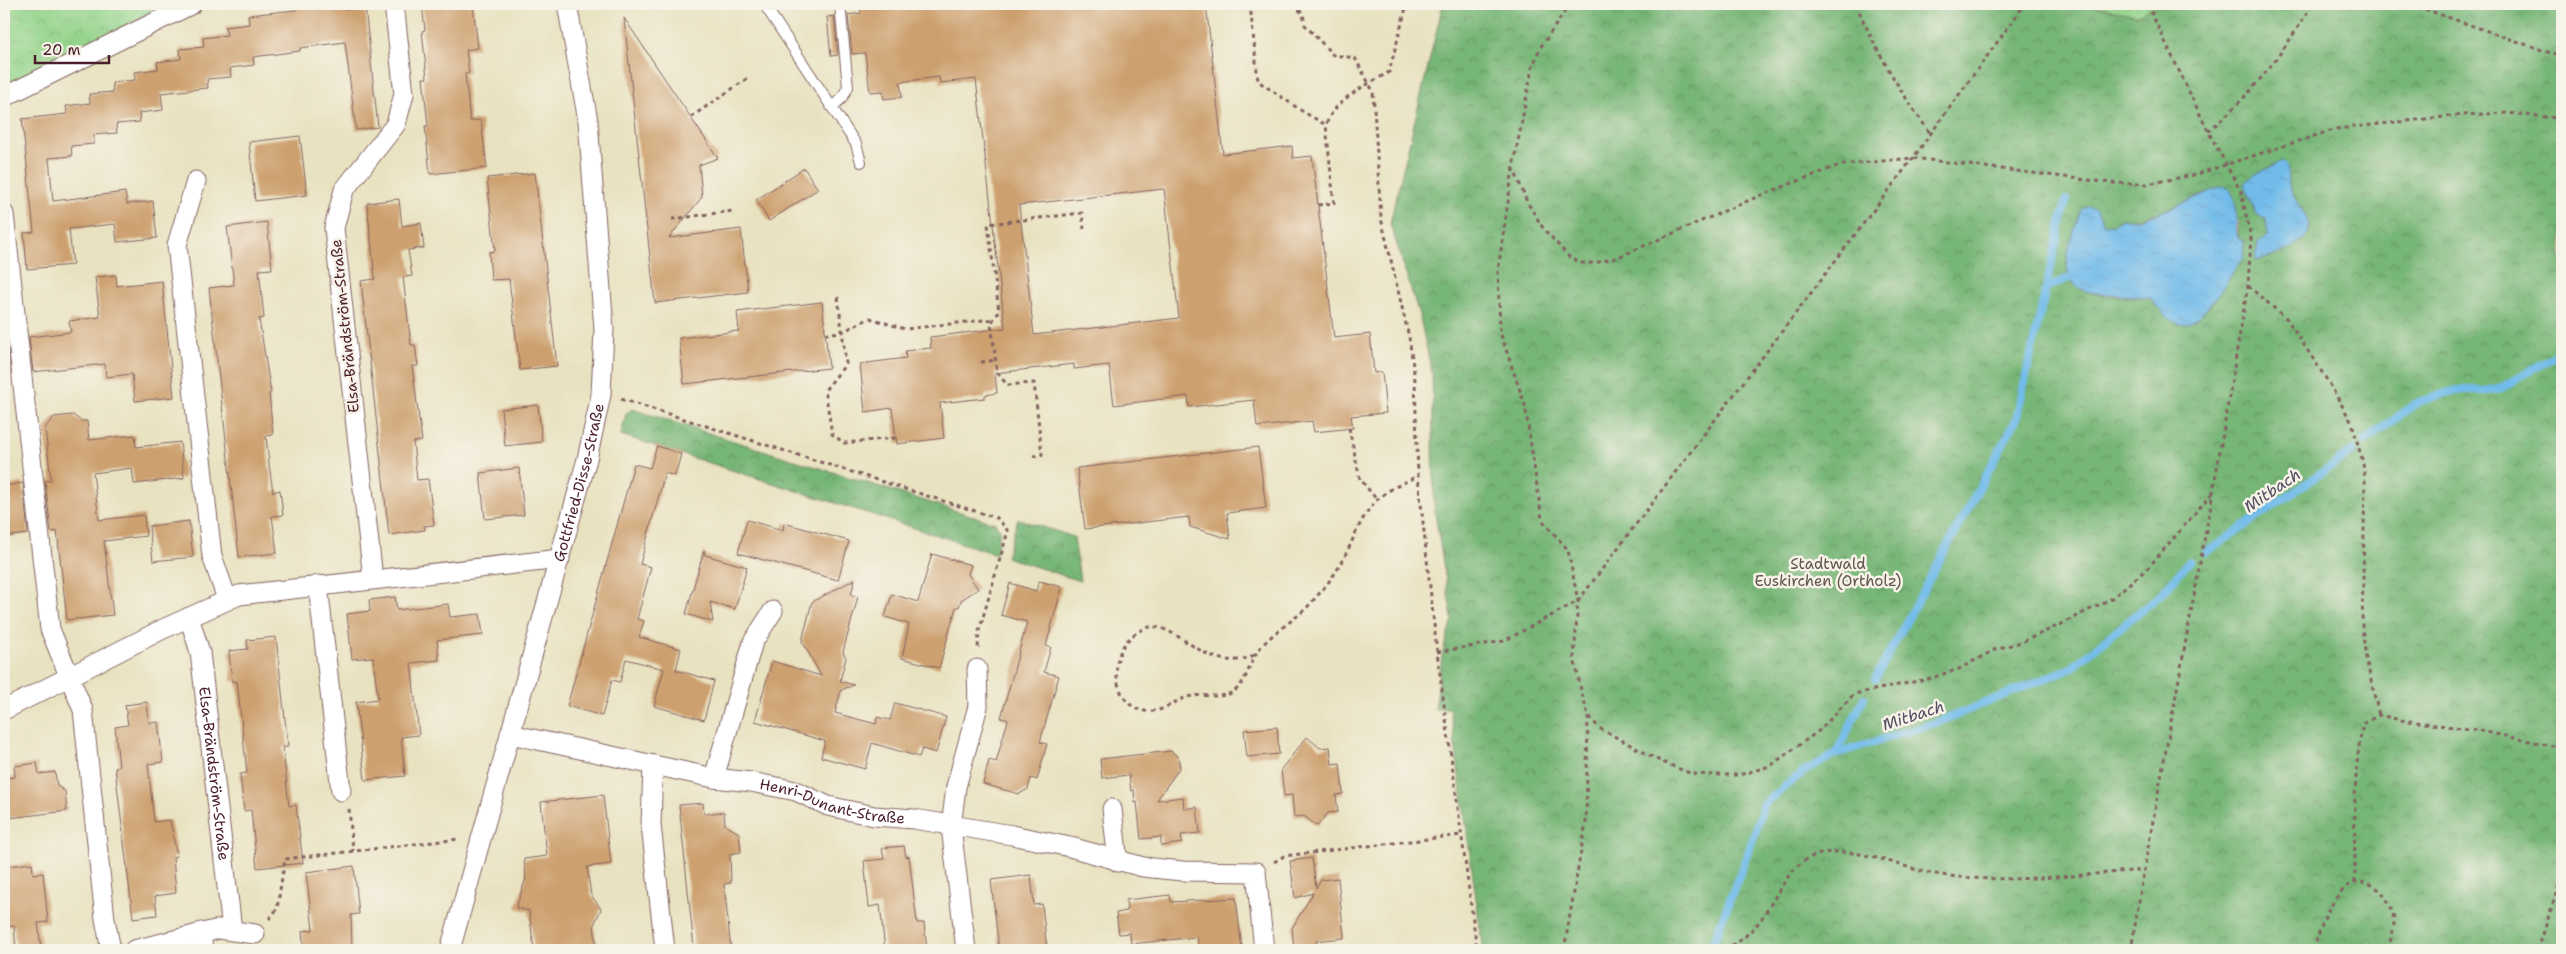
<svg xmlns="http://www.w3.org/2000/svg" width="2566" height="954" viewBox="0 0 2566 954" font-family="'Shantell Sans',sans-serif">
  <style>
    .grass { fill: url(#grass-dots); stroke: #6e7a5a }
    .forest { fill: url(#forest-crowns); stroke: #606a50; fill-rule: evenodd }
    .park { fill: url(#park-crowns); stroke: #6e7a5a }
    .water { fill: url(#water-ripples); stroke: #5e6d8a }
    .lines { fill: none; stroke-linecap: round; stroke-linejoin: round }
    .stream { stroke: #71bbea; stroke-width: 8 }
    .building { fill: #cda06f; fill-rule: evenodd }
    .service-casing { stroke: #826360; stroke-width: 12 }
    .minor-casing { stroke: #826360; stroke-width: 21 }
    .path { stroke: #826360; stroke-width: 3; stroke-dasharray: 4 4; stroke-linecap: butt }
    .service { stroke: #fff; stroke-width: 10 }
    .minor { stroke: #fff; stroke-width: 19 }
    .labels { text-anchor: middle; stroke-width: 5; stroke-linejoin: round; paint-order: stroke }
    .street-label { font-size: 15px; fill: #4a1f2b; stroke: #f7f3e8 }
    .park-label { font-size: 15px; fill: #605548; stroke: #f7f3e8 }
    .water-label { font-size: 16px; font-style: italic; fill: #564e64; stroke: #f7f3e8 }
  </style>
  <defs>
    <pattern id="grass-dots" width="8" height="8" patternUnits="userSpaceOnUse" patternTransform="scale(1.25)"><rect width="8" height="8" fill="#93d48a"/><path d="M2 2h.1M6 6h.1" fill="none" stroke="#80b677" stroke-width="1.8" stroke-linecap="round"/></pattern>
    <pattern id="forest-crowns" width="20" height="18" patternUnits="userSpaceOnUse" patternTransform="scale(1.25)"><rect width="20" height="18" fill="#76b676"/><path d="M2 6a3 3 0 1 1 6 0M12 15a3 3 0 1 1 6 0" fill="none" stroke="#639361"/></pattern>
    <pattern id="park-crowns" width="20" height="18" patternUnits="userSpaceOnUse" patternTransform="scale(1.25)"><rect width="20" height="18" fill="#93d48a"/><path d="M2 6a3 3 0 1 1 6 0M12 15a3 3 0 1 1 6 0" fill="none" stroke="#80b677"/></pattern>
    <pattern id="water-ripples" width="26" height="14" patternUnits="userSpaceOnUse" patternTransform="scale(1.25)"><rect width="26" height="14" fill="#71bbea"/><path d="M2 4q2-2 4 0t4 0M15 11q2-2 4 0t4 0" fill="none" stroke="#63a0c9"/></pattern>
  </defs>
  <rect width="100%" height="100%" fill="#f7f3e8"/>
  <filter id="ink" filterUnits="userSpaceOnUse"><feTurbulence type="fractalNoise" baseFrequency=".02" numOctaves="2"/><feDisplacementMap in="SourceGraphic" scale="10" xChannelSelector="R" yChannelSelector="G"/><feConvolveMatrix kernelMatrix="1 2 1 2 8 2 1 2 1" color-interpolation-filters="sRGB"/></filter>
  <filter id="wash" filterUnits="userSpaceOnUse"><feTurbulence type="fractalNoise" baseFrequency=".0096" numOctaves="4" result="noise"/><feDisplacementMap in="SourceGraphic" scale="20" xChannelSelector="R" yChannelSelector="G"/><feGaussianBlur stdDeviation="1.12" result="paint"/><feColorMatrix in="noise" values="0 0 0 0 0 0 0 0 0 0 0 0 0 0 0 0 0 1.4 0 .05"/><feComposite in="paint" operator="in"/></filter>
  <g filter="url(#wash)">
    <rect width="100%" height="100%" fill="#e9e2c1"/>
    <polygon class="grass" points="2079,4 2162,4 2137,15"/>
    <g class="forest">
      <path d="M1443,4H2079L2137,15L2162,4H2562V950H1483L1450,708L1435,709L1442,656L1452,619L1434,506L1432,373L1420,318L1390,223ZM2273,165L2288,168C2283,192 2305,206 2310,229L2267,237L2266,219L2257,216L2244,183ZM2206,192L2239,220L2238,238L2242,240L2240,261L2209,307L2180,324L2165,315L2150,298C2125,294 2072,302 2067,270L2101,217L2104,224L2112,225L2122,219C2139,222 2190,202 2206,192Z"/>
      <polygon points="632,409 995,523 1000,530 996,554 621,435 626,414"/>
      <polygon points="1018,519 1074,537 1080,581 1006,557"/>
    </g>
    <polygon class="park" points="4,4 169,4 4,85"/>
    <g class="water">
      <path d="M2283,161L2288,168C2282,196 2318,218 2307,235C2305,239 2299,242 2295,245C2284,253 2270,258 2256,261L2258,242L2267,236L2266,219L2257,216L2244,183L2254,175Z"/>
      <path d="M2222,187L2229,188C2241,207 2234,220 2238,238L2244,241L2243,260L2240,261C2231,276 2199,330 2179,324C2167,320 2158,307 2150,298C2132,295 2113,295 2095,293C2049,287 2072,239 2081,210L2088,206L2095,208L2104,223L2112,225L2122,219C2146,224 2197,195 2222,187Z"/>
    </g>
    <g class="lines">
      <g class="stream">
        <polyline points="2047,288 2068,278"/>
        <polyline points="2365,441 2418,402 2456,390 2497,390 2554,357 2562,342"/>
        <polyline points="2207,552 2353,451"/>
        <polyline points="1875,679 2016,420 2066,200"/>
        <polyline points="1836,754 1864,698"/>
        <polyline points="1712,946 1755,834 1763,805 1783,788 1806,770 1836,754 1941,721 2071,668 2159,596 2190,561"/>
      </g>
    </g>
    <g id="blocks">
      <g class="building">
        <polygon points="316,4 343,4 344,10 365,7 378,127 356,130 345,42 300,48 300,51 253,57 254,65 230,68 231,77 207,79 208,88 161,93 163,110 139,113 140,122 116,124 117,133 94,135 94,144 71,146 72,156 49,158 53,201 125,192 127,204 153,201 157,238 117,242 115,224 69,229 73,265 27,269 24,233 34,232 22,119 67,114 66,106 90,103 89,94 113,92 112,83 135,80 134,72 158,69 157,62 181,59 180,49 204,47 203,38 227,35 225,27 249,24 248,15 296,10 295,6"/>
        <polygon points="422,4 473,4 478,48 466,50 469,73 465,74 470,121 481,120 487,168 430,174 425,126 428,126 423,78 427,78 422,31 425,30"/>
        <path d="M860,4H1206L1223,154L1292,146L1293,158L1312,156L1334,338L1370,334L1374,373L1382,372L1386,413L1351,416L1353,428L1314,432L1312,421L1257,427L1254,400L1189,407L1188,396L1114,405L1109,365L1074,369V364L995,373L997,393L985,395V398L940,403L944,438L897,444L892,408L865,412L860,364L906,358L905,351L931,348L930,337L1005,328L976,79L940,83L939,77L900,82L902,97L884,99L883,91L870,92L865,53L852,54L848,15L861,13ZM1164,189L1179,318L1034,335L1019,205Z"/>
        <polygon points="834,16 838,55 831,56 827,17"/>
        <polygon points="624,18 718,158 699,165 702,197 669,238 741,229 748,292 655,303"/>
        <polygon points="300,136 307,195 255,201 249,142"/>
        <polygon points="804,168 818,189 769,221 756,200"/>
        <polygon points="535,173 557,366 520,370 509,279 491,280 489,252 495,251 487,178"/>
        <polygon points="399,199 402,226 421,223 424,248 408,250 412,276 403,277 411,345 415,345 418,366 412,366 422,441 413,442 417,480 428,479 434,525 424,526 425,530 389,535 361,281 375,279 367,203"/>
        <polygon points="267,222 272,269 259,270 264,318 259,319 271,393 269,394 273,435 266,436 269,464 273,492 280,490 283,515 272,516 277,553 239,557 209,288 234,285 227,227"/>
        <polygon points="116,275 117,286 162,281 174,397 135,401 132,374 106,377 105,364 33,372 29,337 71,332 69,321 100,317 95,277"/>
        <polygon points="822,302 829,368 684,384 679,338 739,331 737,312"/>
        <polygon points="7,339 10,375 4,375 4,340"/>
        <polygon points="538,405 542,442 505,446 501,409"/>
        <polygon points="73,415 81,421 87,421 89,440 135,435 136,447 180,442 184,478 134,484 132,468 93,473 99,520 144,515 146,536 104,541 113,615 67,620 57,531 51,532 45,481 51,480 45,428 54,417"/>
        <polygon points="657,446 681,454 675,476 665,473 640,564 651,567 637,619 644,621 639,637 681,649 676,670 714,681 704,720 654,706 664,669 626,659 620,682 612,680 602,716 567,706 634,464 650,468"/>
        <polygon points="1258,447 1266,508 1227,513 1230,539 1190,527 1189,517 1085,529 1077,468"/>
        <polygon points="519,468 524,515 485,519 480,473"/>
        <polygon points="23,483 28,534 4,537 4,486"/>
        <polygon points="747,520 783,530 784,523 849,541 838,580 738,553"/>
        <polygon points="189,521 193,557 153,561 149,526"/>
        <polygon points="704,550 705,555 747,567 735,609 710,602 713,622 686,614"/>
        <polygon points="932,554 971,565 968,574 978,589 961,600 959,607 956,607 939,668 902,658 909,624 885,617 892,594 918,602"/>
        <polygon points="855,579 851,595 858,597 843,652 846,658 840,681 854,685 841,690 835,713 876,724 877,717 890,720 895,703 946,717 936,753 922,749 919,757 872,743 865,769 821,757 825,741 755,721 772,661 821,676 802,641 812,602"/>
        <polygon points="1039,581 1062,587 1046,646 1051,647 1044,672 1059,676 1040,742 1047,744 1037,780 1031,778 1028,789 1019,794 983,784 989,760 996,762 1008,720 1001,718 1027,622 1001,615 1010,583 1036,591"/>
        <polygon points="395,597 397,610 448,604 450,617 480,614 483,635 437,640 439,660 411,663 419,735 401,737 405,776 365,780 356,702 378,699 373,657 352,659 347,614 370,611 369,600"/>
        <polygon points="276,637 288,747 283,747 287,788 289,806 296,805 303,863 257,868 251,810 244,811 240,774 247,773 237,681 232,682 229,651 248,649 247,640"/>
        <polygon points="147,702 149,723 158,722 163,762 148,764 154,822 170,820 177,856 173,857 176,893 155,896 157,915 133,918 115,768 119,767 115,727 128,725 125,705"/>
        <polygon points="1277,727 1279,754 1247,757 1244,730"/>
        <polygon points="1307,737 1320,748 1330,747 1332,764 1340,763 1343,794 1336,795 1338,812 1328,813 1317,826 1304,816 1294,817 1292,795 1284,796 1281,769"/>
        <polygon points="1171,751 1178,757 1180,767 1157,800 1183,797 1184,809 1197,807 1200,833 1181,835 1182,843 1161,846 1161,837 1141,839 1137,802 1135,803 1134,790 1131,791 1129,775 1102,778 1100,759"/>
        <polygon points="37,763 39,774 55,772 57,786 65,791 67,811 9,818 5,778 15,777 14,766"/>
        <polygon points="603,795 611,864 587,867 591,895 601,909 594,925 597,950 534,950 529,911 516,908 526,878 524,859 547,856 541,802"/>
        <polygon points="703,803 704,814 724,812 725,825 739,833 741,852 730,854 731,883 724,884 731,950 709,950 709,947 694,948 679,805"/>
        <polygon points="904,846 906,857 909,856 917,923 924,923 927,950 885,950 880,905 869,907 864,861 884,859 882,848"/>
        <polygon points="1312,858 1316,888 1321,880 1338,878 1344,938 1316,941 1317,950 1294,950 1292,928 1313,893 1295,898 1290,861"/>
        <polygon points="32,863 33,874 43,873 48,922 38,923 41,947 16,950 14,926 5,926 4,878 8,877 7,866"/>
        <polygon points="354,866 359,914 351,915 352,950 304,950 302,931 313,930 306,872"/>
        <polygon points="1031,875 1034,905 1042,904 1047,950 999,950 991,880"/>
        <polygon points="1170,895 1171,902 1236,898 1242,950 1199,950 1197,937 1131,944 1130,933 1119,934 1116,913 1127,911 1126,900"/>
      </g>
    </g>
  </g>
  <g filter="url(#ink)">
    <use href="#blocks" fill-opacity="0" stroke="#826360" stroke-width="1"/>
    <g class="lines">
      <defs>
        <g id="service">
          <polyline points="764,4 856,144 861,162"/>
          <polyline points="832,107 842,98 848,87 840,4"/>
        </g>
        <g id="minor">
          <polyline points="4,97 192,4"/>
          <polyline points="196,181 177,245 212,556 227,599"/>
          <polyline points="4,214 50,629 83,710 105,919 111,950"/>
          <polyline points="373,579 334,228 344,190 396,124 404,94 394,4"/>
          <polyline points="318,585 341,791"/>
          <path id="s1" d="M189,617L200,652L232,930"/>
          <polyline points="4,710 163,629 239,595 560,559"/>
          <path id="s2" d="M510,734L714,778L751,782L796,791L828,806L874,816L914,819L1012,835L1070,847L1143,867L1182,871L1256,872L1264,950"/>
          <polyline points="653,765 651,825 665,950"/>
          <polyline points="714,778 753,642 773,611"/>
          <polyline points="1112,809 1118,862"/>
          <polyline points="201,932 203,950"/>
          <polyline points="134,950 219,929 255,934"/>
          <path id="s3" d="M450,950L587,459L601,395L604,329L588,121L567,4"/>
          <polyline points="966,950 951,827 956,787 978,706 977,669"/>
        </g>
      </defs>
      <use href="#service" class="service-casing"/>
      <use href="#minor" class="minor-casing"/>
      <g class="path">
        <polyline points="1250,4 1258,81 1302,111 1326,125"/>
        <polyline points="1293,4 1303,14 1305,25 1333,55 1355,58 1373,91 1381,218 1409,337 1415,380 1418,476 1437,652 1477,950"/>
        <polyline points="1570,4 1540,48 1532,69 1513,167 1527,202 1543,228 1570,258 1582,263 1594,263 1616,258 1759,196 1840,165 1913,158 2111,183 2147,184 2194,175 2336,129 2461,115 2507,113 2556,118 2562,121"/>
        <path d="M1856,4C1876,52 1900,91 1930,133"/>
        <polyline points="2410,4 2562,57"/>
        <polyline points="691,117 748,78"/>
        <path d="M2208,131C2250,97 2285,51 2312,4"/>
        <polyline points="1513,168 1498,270 1500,332 1525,405 1542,520 1568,550 1578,601 1574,658 1581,690 1588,715 1599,728 1662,762 1692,774 1716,775 1739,775 1770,766 1820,730 1854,694 1928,679 1959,669 1994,650 2024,641 2064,623 2112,598 2148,568 2213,492"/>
        <path d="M1318,205L1334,203L1326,125C1335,98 1366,86 1389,72L1407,4"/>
        <polyline points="672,219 733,211"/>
        <polyline points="2248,286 2287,319 2329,383 2352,423 2363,463 2365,481 2362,627 2366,659 2379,715"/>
        <polyline points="838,297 846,364 825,390 832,434 844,443 896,438"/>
        <polyline points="825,334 842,332 870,318 905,329 993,319"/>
        <polyline points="981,362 996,360"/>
        <polyline points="621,399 997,518 1008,531 979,631 978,649"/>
        <polyline points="1349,428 1360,479 1377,500"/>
        <polyline points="1033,456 1042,455 1034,383 1007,385 997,372 991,323 999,312 988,224 1082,213 1084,229"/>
        <polyline points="1437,652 1504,641 1578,601 1913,158 2025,4"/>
        <path d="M1254,655C1208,678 1175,618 1146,628C1095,647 1116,729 1164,708C1173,704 1181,698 1192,696C1204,694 1221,699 1233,692C1248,682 1249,661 1260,648C1275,630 1296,620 1311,603C1320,593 1330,581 1337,570C1352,547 1357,521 1376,501C1388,489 1403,483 1418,476"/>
        <polyline points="349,809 353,851"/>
        <polyline points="1274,862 1284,856 1461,835"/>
        <path d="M2355,883C2355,831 2352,775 2363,724L2379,715L2401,720L2477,730L2562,748"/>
        <polyline points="269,919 277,909 285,859 459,839"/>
        <polyline points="1564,950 1586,822 1588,716"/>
        <path d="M1725,950C1742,941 1755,929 1766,912C1778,894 1788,870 1807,859C1841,840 1892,864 1925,872C1991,886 2077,875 2144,870L2213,492L2248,285L2251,237L2241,192L2208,131L2147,4"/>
        <polyline points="2131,950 2144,870"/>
        <path d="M2314,950C2318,931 2333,890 2354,883C2376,876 2395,905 2394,924C2393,933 2390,942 2388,950"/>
        <polyline points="2538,950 2562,875"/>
      </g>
      <use href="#service" class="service"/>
      <use href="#minor" class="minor"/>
    </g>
  </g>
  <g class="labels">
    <g class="street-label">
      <text transform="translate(345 326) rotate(-96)" y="5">Elsa-Brändström-Straße</text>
      <text dy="5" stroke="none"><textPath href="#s3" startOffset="485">Gottfried-Disse-Straße</textPath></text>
      <text dy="5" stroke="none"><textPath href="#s1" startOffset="159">Elsa-Brändström-Straße</textPath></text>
      <text dy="5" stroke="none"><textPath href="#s2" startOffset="330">Henri-Dunant-Straße</textPath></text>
    </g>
    <g class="park-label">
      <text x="1828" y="569">Stadtwald<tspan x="1828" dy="17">Euskirchen (Ortholz)</tspan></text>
    </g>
    <g class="water-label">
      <text transform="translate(2272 490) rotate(-34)" y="6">Mitbach</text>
      <text transform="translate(1913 715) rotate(-18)" y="6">Mitbach</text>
    </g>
  </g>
  <rect width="2566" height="954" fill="none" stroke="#f7f3e8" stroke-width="20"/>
  <path d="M35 55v8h74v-8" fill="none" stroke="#4a1f2b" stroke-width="2.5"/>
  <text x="42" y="55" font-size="15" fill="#4a1f2b" stroke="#f7f3e8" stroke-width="4" paint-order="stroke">20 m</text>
</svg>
